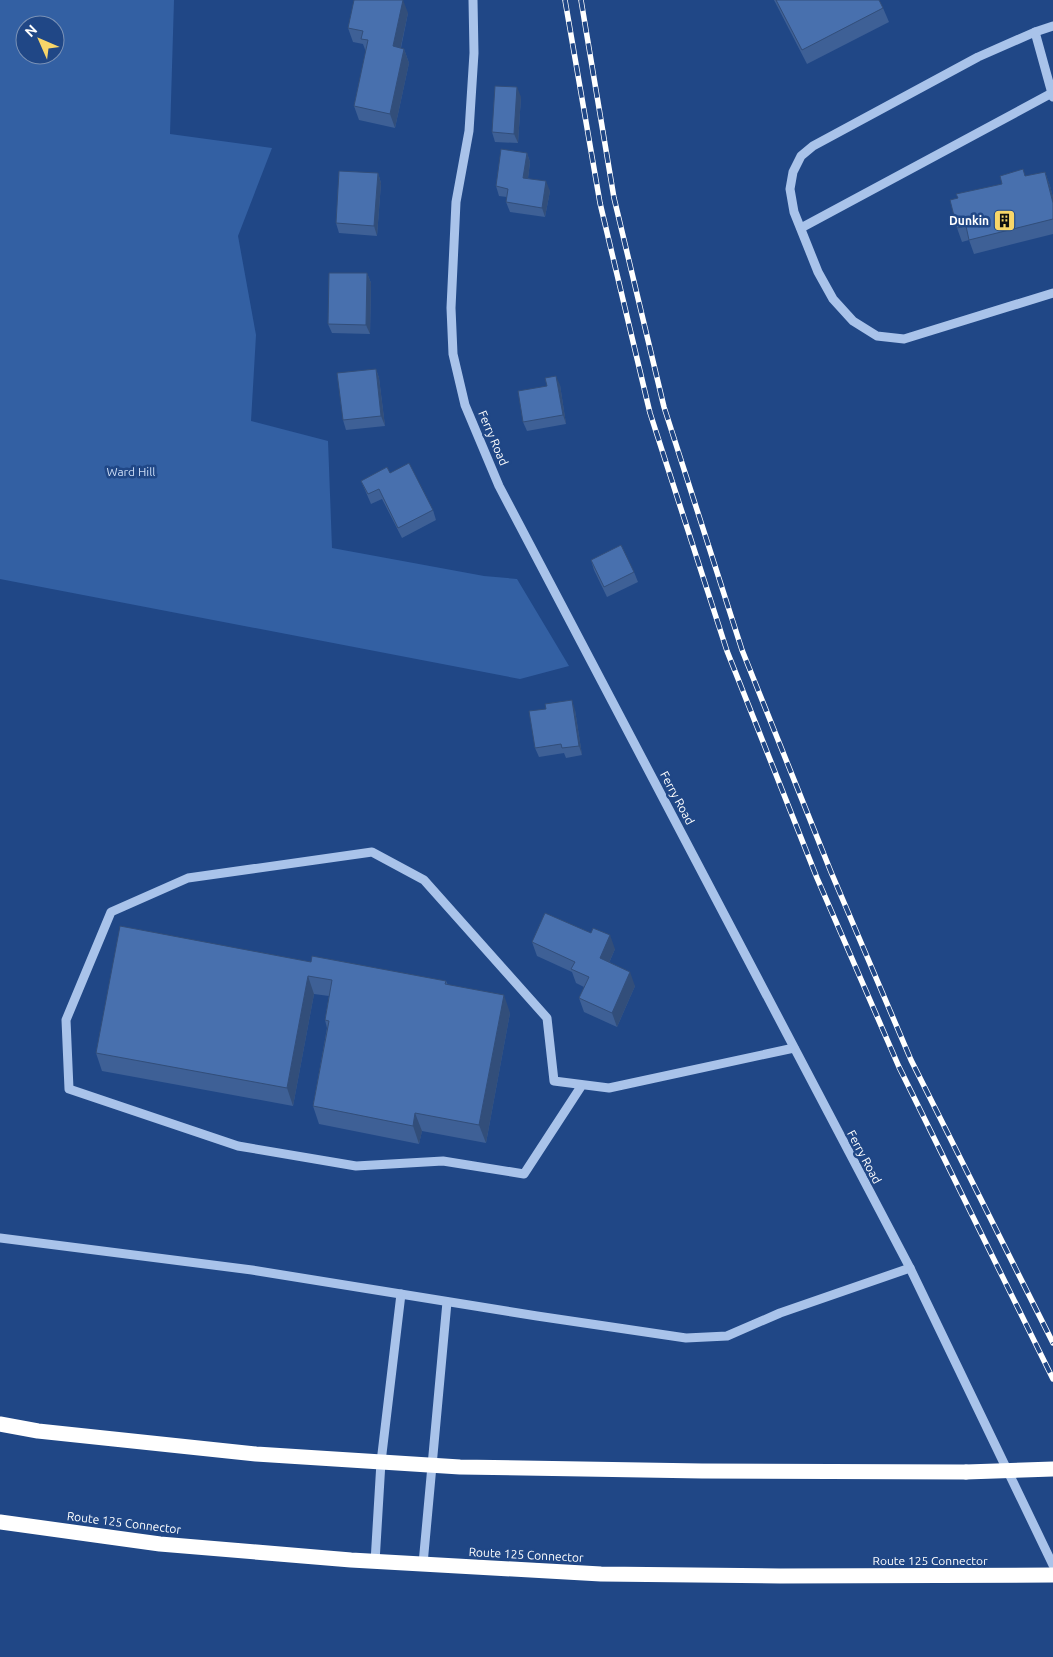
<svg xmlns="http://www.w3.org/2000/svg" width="1053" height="1657" viewBox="0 0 1053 1657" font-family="Ubuntu,sans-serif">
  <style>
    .green { fill: #3360a3; fill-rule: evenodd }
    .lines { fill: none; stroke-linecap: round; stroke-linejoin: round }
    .minor { stroke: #a9c3ea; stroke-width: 9 }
    .highway { stroke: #fff; stroke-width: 15 }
    .rail-casing { stroke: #fff; stroke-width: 5.5 }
    .rail { stroke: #204786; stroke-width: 4; stroke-dasharray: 11; stroke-linecap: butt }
    .highway-bridge { stroke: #fff; stroke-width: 15 }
    .wall { fill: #3e6096 }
    .shaded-wall { fill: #324e7a }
    .building { fill: #4870ae; stroke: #324e7a }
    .labels { text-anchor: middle; stroke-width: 5; stroke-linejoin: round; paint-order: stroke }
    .poi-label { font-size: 12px; font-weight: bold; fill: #fff; stroke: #204786; text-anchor: end }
    .street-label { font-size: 12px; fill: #fff; stroke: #204786 }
    .park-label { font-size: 12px; fill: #cddef7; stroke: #204786 }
  </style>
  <rect width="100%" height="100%" fill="#204786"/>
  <path class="green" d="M0,0H174L170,134L272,148L238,236L256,335L251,421L328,441L332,548L484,576L517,579L569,666L520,679L0,579ZM25,25H55V55H25Z"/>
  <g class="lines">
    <g class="minor">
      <polyline points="473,0 474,53 469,131 456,202 451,308 453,354 465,405 499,486 910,1268 1053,1565"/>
      <polyline points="1053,26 1035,32 978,57 813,146 801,156 793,172 790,189 794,212 818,272 833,299 853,321 877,336 904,339 1053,293"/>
      <polyline points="1035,32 1053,97"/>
      <polyline points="801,228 1052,93"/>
      <polyline points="582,1085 524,1174 443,1161 356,1166 238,1146 69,1089 66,1020 111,912 188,878 372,852 424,880 547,1018 554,1081 609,1088 794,1048"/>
      <polyline points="0,1238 252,1270 537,1316 686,1338 727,1336 780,1313 910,1268"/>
      <polyline points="375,1562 381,1462 401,1294"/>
      <polyline points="423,1564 447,1302"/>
    </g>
    <g class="highway">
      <polyline points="0,1424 38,1431 256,1454 460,1467 702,1471 966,1472"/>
      <polyline points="0,1522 160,1544 351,1560 601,1574 780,1576 1053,1575"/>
    </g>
    <defs>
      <g id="rail">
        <polyline points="565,0 600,203 650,413 727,651 817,878 899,1067 1053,1379"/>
        <polyline points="581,0 614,198 664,407 742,650 831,872 911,1060 1053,1343"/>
      </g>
    </defs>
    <use href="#rail" class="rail-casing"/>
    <use href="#rail" class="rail"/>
    <polyline class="highway-bridge" points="966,1472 1053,1469"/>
  </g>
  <g class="wall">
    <polygon points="774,0 879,0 883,8 889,22 807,64"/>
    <polygon points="408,13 401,48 404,49 409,63 395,128 359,120 354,106 366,52 363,44 353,42 348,28"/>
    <polygon points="521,97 518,143 495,142 492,132"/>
    <polygon points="527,153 530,162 528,178 550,191 545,217 510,212 506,202 507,197 499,196 496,186"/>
    <polygon points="1045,172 1050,186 1053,197 1053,234 974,254 969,240 962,242 957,228 958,198 1026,176"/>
    <polygon points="378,173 381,183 377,236 339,233 336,223"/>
    <polygon points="367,273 371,283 370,334 332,333 328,324"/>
    <polygon points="376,369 379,378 385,426 346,430 343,420"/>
    <polygon points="560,385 566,424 527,431 523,422 547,386"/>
    <polygon points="390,473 433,510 436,520 402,538 382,499 371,504 365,490 361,481"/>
    <polygon points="591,560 634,572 638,582 607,597 594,570"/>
    <polygon points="575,710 582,755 566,758 564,753 539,757 535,748"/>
    <polygon points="532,942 615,949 609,963 635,986 617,1027 584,1012 579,998 584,987 576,983 572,972 537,956"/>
    <polygon points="311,962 446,981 448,985 510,1013 486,1143 422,1131 419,1144 319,1124 313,1106 327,1028 325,1020 329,996 314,994 293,1106 102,1071 96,1053"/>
  </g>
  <g class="shaded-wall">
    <polygon points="403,0 408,13 398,60 393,46"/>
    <polygon points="404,49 409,63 395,128 390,114"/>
    <polygon points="517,87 521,97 518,143 514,134"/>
    <polygon points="527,153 530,162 527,187 523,178"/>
    <polygon points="1045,172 1050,186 1053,197 1053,203"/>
    <polygon points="378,173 381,183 377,236 374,226"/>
    <polygon points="546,181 550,191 545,217 542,208"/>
    <polygon points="367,273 371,283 370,334 366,325"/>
    <polygon points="376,369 379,378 385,426 381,416"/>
    <polygon points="556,376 560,385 566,424 563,415"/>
    <polygon points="572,700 575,710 582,755 579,746"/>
    <polygon points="610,935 615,949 605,972 600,958"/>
    <polygon points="630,972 635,986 617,1027 612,1013"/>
    <polygon points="308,976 314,994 293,1106 287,1088"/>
    <polygon points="504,995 510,1013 486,1143 479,1125"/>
    <polygon points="415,1113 422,1131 419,1144 413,1126"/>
  </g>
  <g class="building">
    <polygon points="354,0 403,0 393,46 404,49 390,114 354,106 368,40 361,39 363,31 348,28"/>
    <polygon points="776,0 879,0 883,8 802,50"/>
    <polygon points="495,86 517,87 514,134 492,132"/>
    <polygon points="501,149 527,153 523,178 546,181 542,208 506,202 508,189 496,186"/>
    <polygon points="1023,169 1025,176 1045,172 1053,203 1053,219 969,240 966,226 957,228 950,200 958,198 956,194 1002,184 1000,176"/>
    <polygon points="339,171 378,173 374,226 336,223"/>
    <polygon points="329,273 367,273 366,325 328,324"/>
    <polygon points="376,369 381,416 343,420 337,373"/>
    <polygon points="556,376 563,415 523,422 518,391 547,386 545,378"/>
    <polygon points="409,463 433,510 398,528 379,489 368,494 361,481 387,467 390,473"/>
    <polygon points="621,545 634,572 604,587 591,560"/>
    <polygon points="572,700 579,746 562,748 561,744 535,748 529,711 546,709 545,704"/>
    <polygon points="545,913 591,933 593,928 610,935 600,958 630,972 612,1013 579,998 589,977 571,969 575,962 532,942"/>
    <polygon points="120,926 311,962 312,956 446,981 445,984 504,995 479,1125 415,1113 413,1126 313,1106 329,1021 325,1020 332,980 308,976 287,1088 96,1053"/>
  </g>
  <defs>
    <symbol id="building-square" viewBox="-11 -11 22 22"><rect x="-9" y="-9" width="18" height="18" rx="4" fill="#f8d669" stroke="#204786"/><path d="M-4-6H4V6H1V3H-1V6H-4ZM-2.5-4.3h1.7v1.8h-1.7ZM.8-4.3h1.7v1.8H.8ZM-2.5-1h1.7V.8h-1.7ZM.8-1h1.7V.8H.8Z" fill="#111"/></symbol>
  </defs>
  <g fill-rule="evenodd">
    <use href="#building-square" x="992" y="208" width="25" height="25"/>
  </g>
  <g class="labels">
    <g class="poi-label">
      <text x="989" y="225">Dunkin</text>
    </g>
    <g class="street-label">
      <text transform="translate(493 438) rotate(67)" y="4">Ferry Road</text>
      <text transform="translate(677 798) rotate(62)" y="4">Ferry Road</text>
      <text transform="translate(864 1157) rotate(62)" y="4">Ferry Road</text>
      <text transform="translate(124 1523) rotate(7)" y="4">Route 125 Connector</text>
      <text transform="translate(526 1555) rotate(3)" y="4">Route 125 Connector</text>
      <text x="930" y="1565">Route 125 Connector</text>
    </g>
    <g class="park-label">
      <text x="131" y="476">Ward Hill</text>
    </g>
  </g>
  <g transform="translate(40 40) rotate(315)"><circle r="24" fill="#204786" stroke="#7991b6"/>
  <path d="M0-4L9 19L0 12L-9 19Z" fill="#f8d669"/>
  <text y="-8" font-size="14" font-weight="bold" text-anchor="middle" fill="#ffffff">N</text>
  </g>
</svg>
